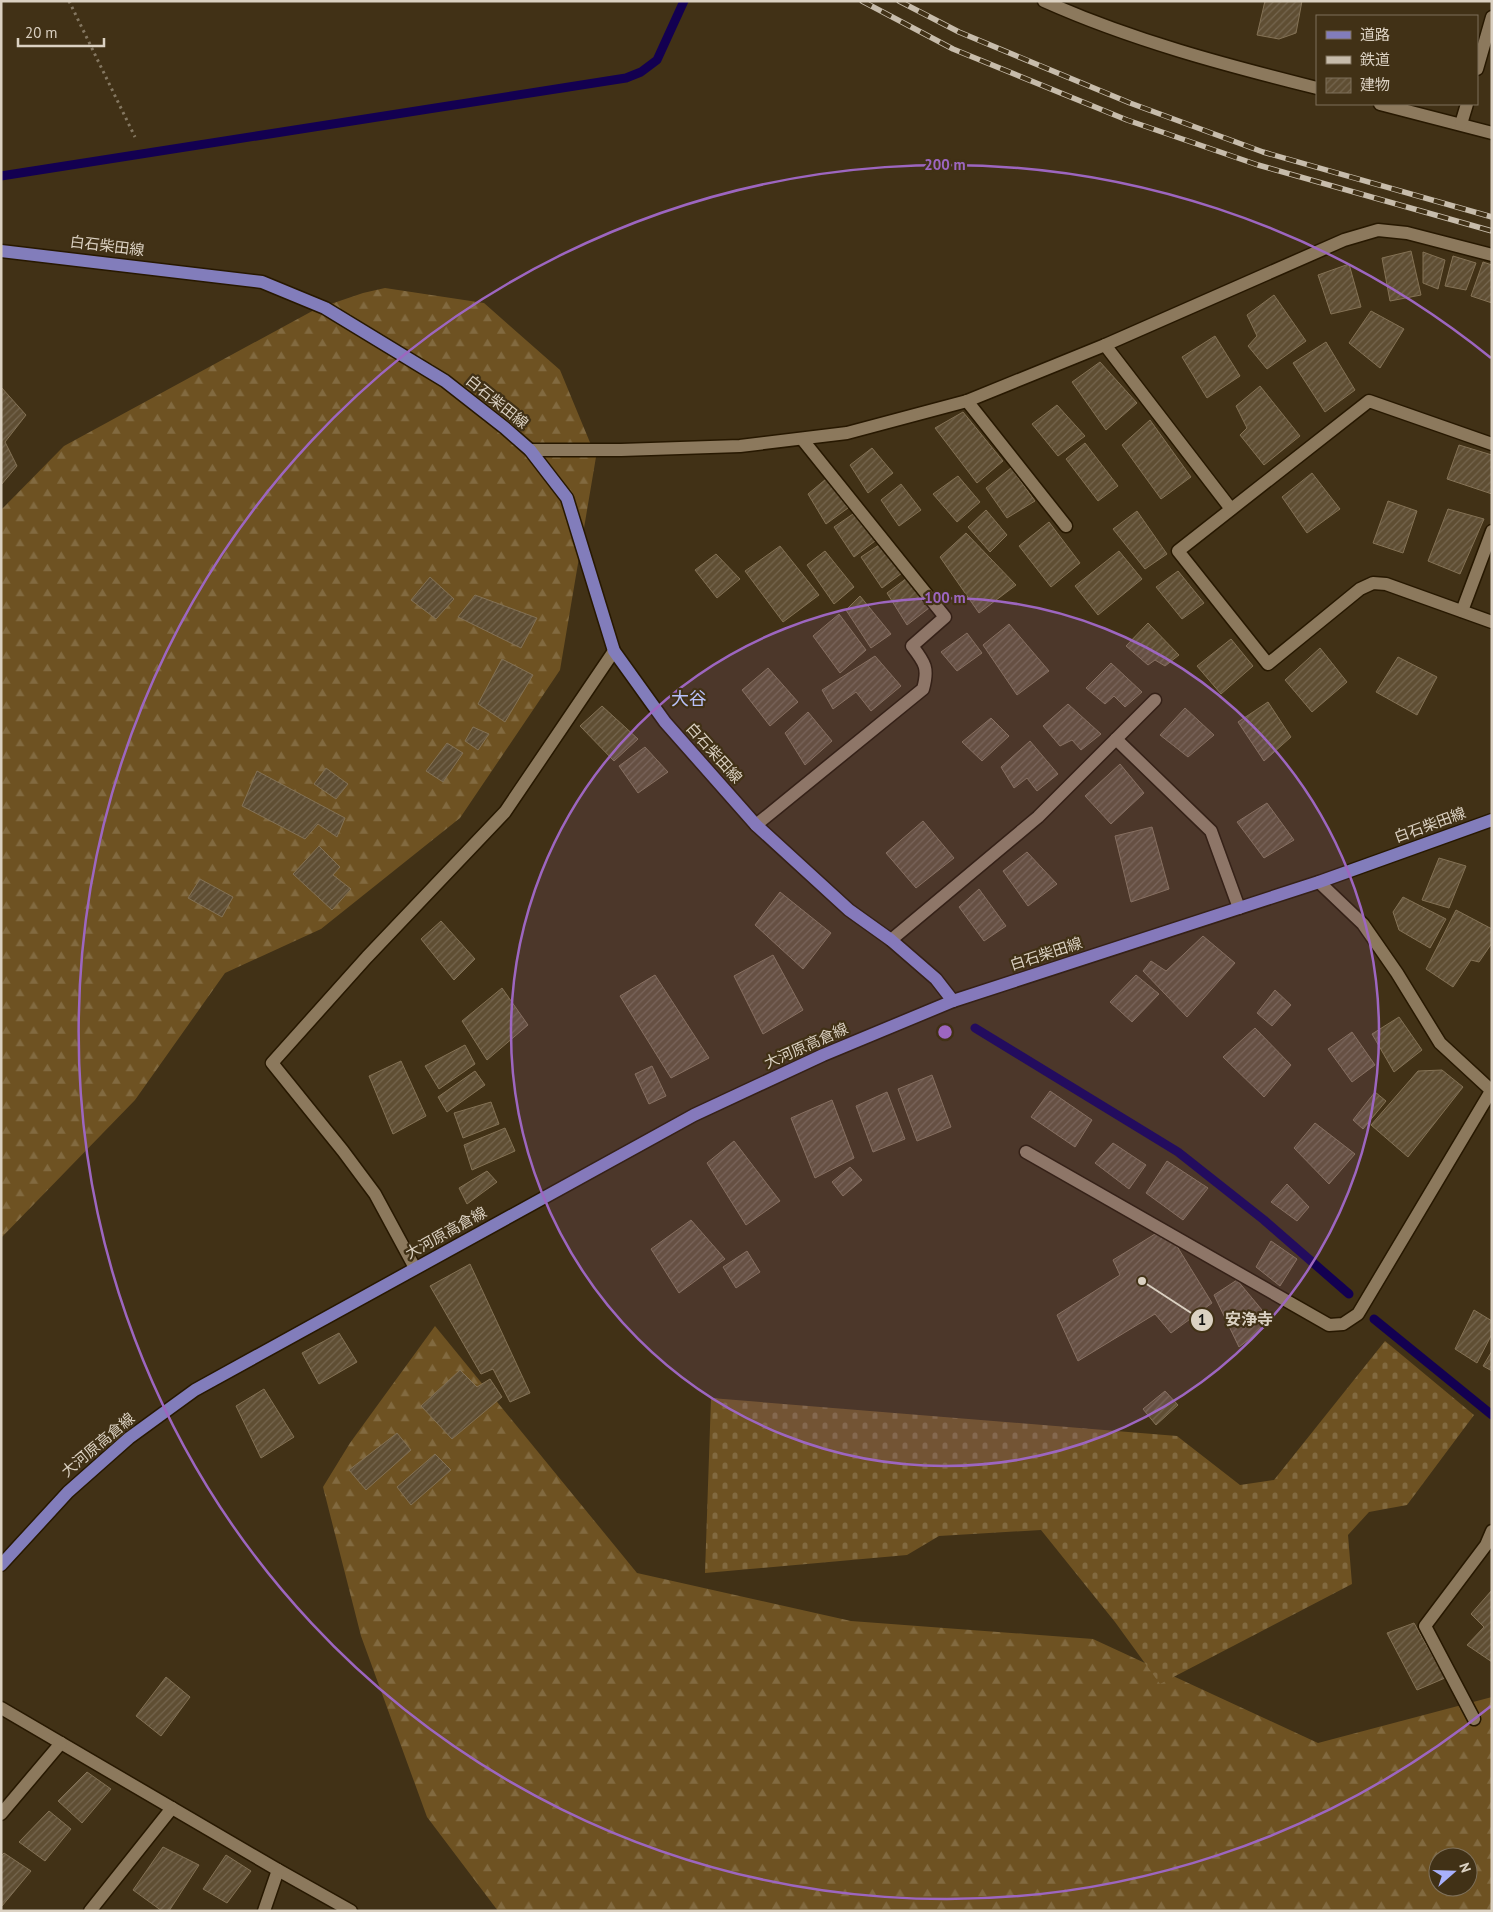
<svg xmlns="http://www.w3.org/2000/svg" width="1493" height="1912" viewBox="0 0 1493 1912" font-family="'PT Sans','Noto Sans JP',sans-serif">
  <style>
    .forest { fill: url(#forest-firs); fill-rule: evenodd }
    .cemetery { fill: url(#cemetery-stones) }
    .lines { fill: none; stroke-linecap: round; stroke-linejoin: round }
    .stream { stroke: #130051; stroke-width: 9 }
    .building { fill: url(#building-hatch); stroke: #847255 }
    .minor-casing { stroke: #271800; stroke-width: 15 }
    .major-casing { stroke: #271800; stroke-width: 15 }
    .path { stroke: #847761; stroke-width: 3; stroke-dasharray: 2.5 4; stroke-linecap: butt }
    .minor { stroke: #8c795d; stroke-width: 12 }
    .major { stroke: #827dbb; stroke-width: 12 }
    .rail-casing { stroke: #c7bcab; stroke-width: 5.5 }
    .rail { stroke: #413116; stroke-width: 4; stroke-dasharray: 11; stroke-linecap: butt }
    .ring { fill: none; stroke: #9d66c0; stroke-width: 2.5 }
    .labels { text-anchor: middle; stroke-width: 4.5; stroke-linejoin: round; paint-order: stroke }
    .street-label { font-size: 15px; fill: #dbd1c2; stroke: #413116 }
    .quarter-label { font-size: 18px; fill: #b9c1f9; stroke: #413116 }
    .centre { fill: #9d66c0; stroke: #413116; stroke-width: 2.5 }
    .ring-label { font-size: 15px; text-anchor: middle; font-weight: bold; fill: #9d66c0; stroke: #413116; stroke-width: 4.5; stroke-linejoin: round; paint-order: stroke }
    .leader { fill: none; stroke: #dbd1c2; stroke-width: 2 }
    .callout-dot { fill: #dbd1c2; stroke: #413116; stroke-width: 2 }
    .mark-label { font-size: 15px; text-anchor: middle; font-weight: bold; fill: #111 }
    .callout-label { font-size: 16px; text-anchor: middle; font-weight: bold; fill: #dbd1c2; stroke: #413116; stroke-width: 4.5; stroke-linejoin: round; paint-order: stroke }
  </style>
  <defs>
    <pattern id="forest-firs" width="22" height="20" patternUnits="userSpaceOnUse" patternTransform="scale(1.25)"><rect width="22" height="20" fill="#6e5222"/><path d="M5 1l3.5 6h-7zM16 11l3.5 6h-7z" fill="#826a40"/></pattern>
    <pattern id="cemetery-stones" width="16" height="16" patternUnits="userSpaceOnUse" patternTransform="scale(1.25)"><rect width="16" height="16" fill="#6e5222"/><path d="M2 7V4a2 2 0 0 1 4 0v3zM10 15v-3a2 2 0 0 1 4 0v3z" fill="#826a40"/></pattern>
    <pattern id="building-hatch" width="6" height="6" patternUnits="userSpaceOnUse" patternTransform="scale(1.25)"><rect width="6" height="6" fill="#5f4e33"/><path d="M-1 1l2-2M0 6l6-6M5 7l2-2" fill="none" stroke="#75664f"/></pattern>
  </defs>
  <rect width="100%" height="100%" fill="#413116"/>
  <g class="forest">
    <polygon points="385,288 484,303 560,370 596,457 560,670 460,818 321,929 225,973 135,1100 1,1238 1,510 64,446 316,309 363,293"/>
    <path d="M435,1326L637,1573L851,1621L1093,1639L1318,1743L1492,1697V1911H498L427,1817L361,1636L323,1487L350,1443ZM1438,1857H1468V1887H1438Z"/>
  </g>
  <polygon class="cemetery" points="1385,1341 1474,1415 1407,1505 1369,1512 1348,1535 1352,1584 1160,1684 1115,1622 1041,1530 939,1536 907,1555 705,1573 711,1398 1177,1436 1240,1485 1274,1480"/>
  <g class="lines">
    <g class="stream">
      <polyline points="1,176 626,78 641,72 657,60 684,1"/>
      <polyline points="975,1028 1178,1152 1264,1220 1349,1294"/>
      <polyline points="1374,1319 1492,1415"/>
    </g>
  </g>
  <g class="building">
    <polygon points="1265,1 1302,1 1296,33 1279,39 1257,35"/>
    <polygon points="1411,251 1421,295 1390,301 1382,258"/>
    <polygon points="1423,252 1445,260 1438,289 1423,283"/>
    <polygon points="1453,256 1476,263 1466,290 1445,286"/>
    <polygon points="1483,262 1492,265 1492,303 1471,296"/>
    <polygon points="1349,264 1361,307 1331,314 1318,275"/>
    <polygon points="1274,295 1306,341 1267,369 1248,346 1257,336 1247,315"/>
    <polygon points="1371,311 1404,329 1380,368 1349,343"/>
    <polygon points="1215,336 1240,376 1207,398 1182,357"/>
    <polygon points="1326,342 1355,390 1325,412 1293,363"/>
    <polygon points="1100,362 1137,403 1106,430 1072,382"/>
    <polygon points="1260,386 1300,436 1264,465 1240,435 1247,428 1236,406"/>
    <polygon points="1,387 26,415 5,442 17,466 1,485"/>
    <polygon points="1057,405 1085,436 1058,456 1032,424"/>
    <polygon points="963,412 1003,461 977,483 935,428"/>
    <polygon points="1150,420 1191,477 1161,499 1122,445"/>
    <polygon points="1085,443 1118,486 1098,501 1066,459"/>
    <polygon points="1459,445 1492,455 1492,494 1447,479"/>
    <polygon points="872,448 893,473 868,493 850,465"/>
    <polygon points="1011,468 1035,501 1007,518 986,488"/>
    <polygon points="1312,473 1340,509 1307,533 1282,497"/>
    <polygon points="958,476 980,502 957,522 933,494"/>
    <polygon points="826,479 848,508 826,524 808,494"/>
    <polygon points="901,484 921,510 899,526 881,500"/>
    <polygon points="1388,501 1417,511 1403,553 1373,543"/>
    <polygon points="1448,509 1484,519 1460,574 1428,561"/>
    <polygon points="986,510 1007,535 990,552 968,527"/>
    <polygon points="1137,511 1167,554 1145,569 1113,529"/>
    <polygon points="853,514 875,541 854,557 834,527"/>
    <polygon points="1049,522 1080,563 1051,587 1019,546"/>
    <polygon points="966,533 1016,585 979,613 940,557"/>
    <polygon points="879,545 902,573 882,588 861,557"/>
    <polygon points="780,546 819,595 783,622 745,571"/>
    <polygon points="825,551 854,587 834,604 807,565"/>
    <polygon points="1119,551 1142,579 1098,615 1075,586"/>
    <polygon points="716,554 740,579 717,598 695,570"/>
    <polygon points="1178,571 1204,603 1182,619 1156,587"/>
    <polygon points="430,577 454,599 436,619 411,600"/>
    <polygon points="907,578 929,608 907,625 887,593"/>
    <polygon points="475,595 537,618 521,648 458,617"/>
    <polygon points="860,596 891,634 871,648 846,610"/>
    <polygon points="839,614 866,650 840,673 813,636"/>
    <polygon points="1148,623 1179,655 1165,666 1155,660 1148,665 1126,646"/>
    <polygon points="1009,624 1049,671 1017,695 983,645"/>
    <polygon points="967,633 982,653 957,671 941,652"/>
    <polygon points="1231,639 1253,666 1221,694 1197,666"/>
    <polygon points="1320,648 1347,682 1312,712 1285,680"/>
    <polygon points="875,656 901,686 871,711 856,692 833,709 822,690"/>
    <polygon points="1398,657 1437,677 1417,715 1376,692"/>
    <polygon points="502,659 533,675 505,722 478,704"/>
    <polygon points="1111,663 1142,692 1125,707 1114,696 1105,704 1086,688"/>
    <polygon points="768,668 798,702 770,726 742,690"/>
    <polygon points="1268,702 1291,737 1264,761 1238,722"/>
    <polygon points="1068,704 1101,734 1081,750 1072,740 1060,746 1043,726"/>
    <polygon points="602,706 638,739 614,761 580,726"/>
    <polygon points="1185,708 1214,735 1188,757 1160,735"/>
    <polygon points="808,712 832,741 805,765 785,733"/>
    <polygon points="991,718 1009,736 982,761 962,742"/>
    <polygon points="473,727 489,734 478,750 465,741"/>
    <polygon points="1030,741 1058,774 1037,791 1027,778 1014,788 1001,767"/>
    <polygon points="447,743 463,753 443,782 426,771"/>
    <polygon points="645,747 668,772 638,793 619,766"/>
    <polygon points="1120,764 1144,793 1111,824 1085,796"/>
    <polygon points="326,768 348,784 336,799 314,784"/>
    <polygon points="257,771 345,818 337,837 318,824 305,839 242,806"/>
    <polygon points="1267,803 1294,840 1264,858 1237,822"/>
    <polygon points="923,821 954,858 916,888 886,853"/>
    <polygon points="1152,827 1169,889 1131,902 1115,836"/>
    <polygon points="319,846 340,867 333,875 351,889 332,910 293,874"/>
    <polygon points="1027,852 1057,884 1028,906 1003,871"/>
    <polygon points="1439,858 1466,866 1449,908 1422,900"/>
    <polygon points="200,879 233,897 222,917 188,898"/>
    <polygon points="979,889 1006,926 984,941 959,907"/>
    <polygon points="780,892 831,933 803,969 755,925"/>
    <polygon points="1403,897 1446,919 1430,948 1399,930 1393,912"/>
    <polygon points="1456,910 1492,929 1492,943 1479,962 1471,960 1453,987 1426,969"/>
    <polygon points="441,921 475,959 454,980 421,939"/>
    <polygon points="1203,936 1235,963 1187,1017 1143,971 1151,961 1166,971"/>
    <polygon points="773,955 803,1010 763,1034 734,976"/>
    <polygon points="655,975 709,1058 671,1078 620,996"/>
    <polygon points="1136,975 1159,994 1132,1022 1110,1002"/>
    <polygon points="502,988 528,1025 487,1060 462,1021"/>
    <polygon points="1275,990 1291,1005 1272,1026 1257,1013"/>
    <polygon points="1399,1017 1422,1050 1394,1072 1372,1034"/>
    <polygon points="1255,1028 1291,1065 1264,1097 1223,1057"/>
    <polygon points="1352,1032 1375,1065 1352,1082 1328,1049"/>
    <polygon points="465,1045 475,1064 439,1089 425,1066"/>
    <polygon points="401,1061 426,1116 393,1134 369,1076"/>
    <polygon points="652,1066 666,1096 649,1104 635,1074"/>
    <polygon points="1442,1070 1463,1087 1408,1157 1371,1125 1418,1071"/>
    <polygon points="475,1071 485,1085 447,1112 438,1097"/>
    <polygon points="932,1075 951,1127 917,1141 898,1089"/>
    <polygon points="1050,1091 1092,1120 1075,1147 1031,1117"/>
    <polygon points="887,1092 905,1139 873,1152 856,1106"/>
    <polygon points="1375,1092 1386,1101 1363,1129 1353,1120"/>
    <polygon points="832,1100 854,1158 815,1178 791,1118"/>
    <polygon points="491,1102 499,1124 463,1138 454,1113"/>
    <polygon points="1315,1123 1355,1154 1329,1184 1294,1148"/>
    <polygon points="505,1128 515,1151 472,1170 464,1145"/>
    <polygon points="734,1141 780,1201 746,1225 707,1163"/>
    <polygon points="1113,1143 1146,1165 1129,1189 1095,1163"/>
    <polygon points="1167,1161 1208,1188 1183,1220 1146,1193"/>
    <polygon points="850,1167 862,1180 843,1196 832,1182"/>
    <polygon points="487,1171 497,1182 467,1204 459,1188"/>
    <polygon points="1287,1184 1309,1207 1297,1221 1271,1202"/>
    <polygon points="691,1220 725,1259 679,1293 651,1249"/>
    <polygon points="1155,1234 1175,1243 1212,1303 1171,1333 1155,1314 1078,1361 1057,1315 1120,1275 1113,1260"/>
    <polygon points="1271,1241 1297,1259 1280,1286 1256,1267"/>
    <polygon points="747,1251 760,1272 736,1288 723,1267"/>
    <polygon points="470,1264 530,1393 510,1402 493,1369 481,1374 430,1286"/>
    <polygon points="1237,1280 1272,1322 1239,1347 1214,1295"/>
    <polygon points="1474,1310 1492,1321 1492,1334 1477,1363 1455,1349"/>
    <polygon points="339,1333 357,1362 319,1384 302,1353"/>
    <polygon points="1492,1351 1492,1371 1483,1366"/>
    <polygon points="460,1370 477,1387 490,1379 502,1397 452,1439 421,1406"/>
    <polygon points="264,1389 294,1437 261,1458 236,1406"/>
    <polygon points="1165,1391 1178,1405 1156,1425 1143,1409"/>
    <polygon points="397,1433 411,1450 366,1490 349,1470"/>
    <polygon points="435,1454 451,1470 411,1505 397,1487"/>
    <polygon points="1492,1590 1492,1662 1467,1645 1484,1627 1471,1614"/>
    <polygon points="1414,1623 1445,1678 1417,1690 1387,1633"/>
    <polygon points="166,1677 190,1697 161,1736 136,1716"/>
    <polygon points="87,1772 111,1789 82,1823 58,1801"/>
    <polygon points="49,1811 71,1829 45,1861 19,1842"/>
    <polygon points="163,1847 199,1865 169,1911 162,1911 133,1890"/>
    <polygon points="4,1853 31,1871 2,1906 1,1856"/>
    <polygon points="226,1855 251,1871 227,1903 203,1889"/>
  </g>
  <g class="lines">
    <defs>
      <g id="minor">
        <path d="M1044,1C1131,40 1225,65 1317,88"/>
        <polyline points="1477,69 1492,17"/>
        <polyline points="1380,104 1492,133"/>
        <polyline points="1461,124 1467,104"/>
        <polyline points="1105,345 1231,509"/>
        <polyline points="967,401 1066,526"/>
        <polyline points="1492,444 1369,401 1178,551 1268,664 1360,589 1373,583 1386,584 1492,622"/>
        <polyline points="530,450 621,450 740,446 847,433 967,401 1105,345 1344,240 1378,230 1407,233 1492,255"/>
        <polyline points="1462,611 1492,531"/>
        <polyline points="1116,739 1211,831 1239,908"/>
        <path d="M756,825L923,689C929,668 925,663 912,646L945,617L802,439"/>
        <polyline points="1319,882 1363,924 1397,973 1440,1043 1492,1091"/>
        <polyline points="891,940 1038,817 1155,700"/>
        <polyline points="1026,1152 1329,1325 1343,1324 1358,1314 1491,1091"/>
        <polyline points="415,1268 375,1194 343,1151 272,1063 367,957 505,812 614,651"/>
        <polyline points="1,1708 278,1870 351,1911"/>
        <polyline points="1474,1719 1425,1626 1486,1545 1492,1531"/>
        <polyline points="1,1814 61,1743"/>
        <polyline points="90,1911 172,1808"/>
        <polyline points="264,1911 278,1870"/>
      </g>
      <g id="major">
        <polyline points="1,251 262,282 325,308 445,381 505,428 530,450 567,498 614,651 665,722 756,825 849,910 891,940 936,979 953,1001"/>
        <polyline points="1,1565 68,1492 129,1438 195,1390 694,1115 823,1055 953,1001 1319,882 1492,820"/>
      </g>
    </defs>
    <use href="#minor" class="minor-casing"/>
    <use href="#major" class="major-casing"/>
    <polyline class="path" points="69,1 135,137"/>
    <use href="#minor" class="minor"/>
    <use href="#major" class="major"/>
    <defs>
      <g id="rail">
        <polyline points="862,1 953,49 1127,120 1258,165 1492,231"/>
        <polyline points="899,1 959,32 1130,103 1263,152 1492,217"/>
      </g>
    </defs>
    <use href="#rail" class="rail-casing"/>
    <use href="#rail" class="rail"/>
  </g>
  <circle cx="945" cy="1032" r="434" fill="#9d66c0" fill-opacity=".12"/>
  <g class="ring">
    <circle cx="945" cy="1032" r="434"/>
    <path d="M1491 1706A867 867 0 1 1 1491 358"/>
  </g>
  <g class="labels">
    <g class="street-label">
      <text transform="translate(107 246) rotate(7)" y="5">白石柴田線</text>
      <text transform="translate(497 402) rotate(39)" y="5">白石柴田線</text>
      <text transform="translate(714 753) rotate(48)" y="5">白石柴田線</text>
      <text transform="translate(1430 825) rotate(-20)" y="5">白石柴田線</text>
      <text transform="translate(1046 954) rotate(-18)" y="5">白石柴田線</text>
      <text transform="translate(806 1046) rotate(-24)" y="5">大河原高倉線</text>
      <text transform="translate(446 1233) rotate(-29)" y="5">大河原高倉線</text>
      <text transform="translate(98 1445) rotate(-40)" y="5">大河原高倉線</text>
    </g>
    <g class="quarter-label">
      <text x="689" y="705">大谷</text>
    </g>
  </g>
  <circle cx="945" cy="1032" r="8" class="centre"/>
  <g class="ring-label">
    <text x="945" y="170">200 m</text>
    <text x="945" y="603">100 m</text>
  </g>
  <path class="leader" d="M1142 1281L1202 1320"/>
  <g class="callout-dot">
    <circle cx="1142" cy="1281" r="5"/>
    <circle cx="1202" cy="1320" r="12"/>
  </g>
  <g class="mark-label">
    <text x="1202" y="1325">1</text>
  </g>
  <g class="callout-label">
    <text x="1249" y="1325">安浄寺</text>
  </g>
  <rect width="1493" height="1912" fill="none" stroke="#dbd1c2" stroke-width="5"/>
  <rect x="1316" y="15" width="162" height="90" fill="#413116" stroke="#7f715b"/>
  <rect x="1326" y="31" width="25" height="8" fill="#827dbb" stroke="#7f715b"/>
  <text x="1360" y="40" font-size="15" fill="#dbd1c2">道路</text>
  <rect x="1326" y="56" width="25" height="8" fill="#c7bcab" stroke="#7f715b"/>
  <text x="1360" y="65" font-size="15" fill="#dbd1c2">鉄道</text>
  <rect x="1326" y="78" width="25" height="15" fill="url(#building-hatch)" stroke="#7f715b"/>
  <text x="1360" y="90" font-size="15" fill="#dbd1c2">建物</text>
  <g transform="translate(1453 1872) rotate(70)"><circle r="24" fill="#413116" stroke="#7f715b"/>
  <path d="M0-4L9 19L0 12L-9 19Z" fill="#a8b0fc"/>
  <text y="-8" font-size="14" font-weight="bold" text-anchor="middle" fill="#dbd1c2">N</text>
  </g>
  <path d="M18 38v8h86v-8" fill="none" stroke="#dbd1c2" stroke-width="2.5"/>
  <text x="25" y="38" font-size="15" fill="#dbd1c2" stroke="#413116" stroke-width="4" paint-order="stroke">20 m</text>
</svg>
